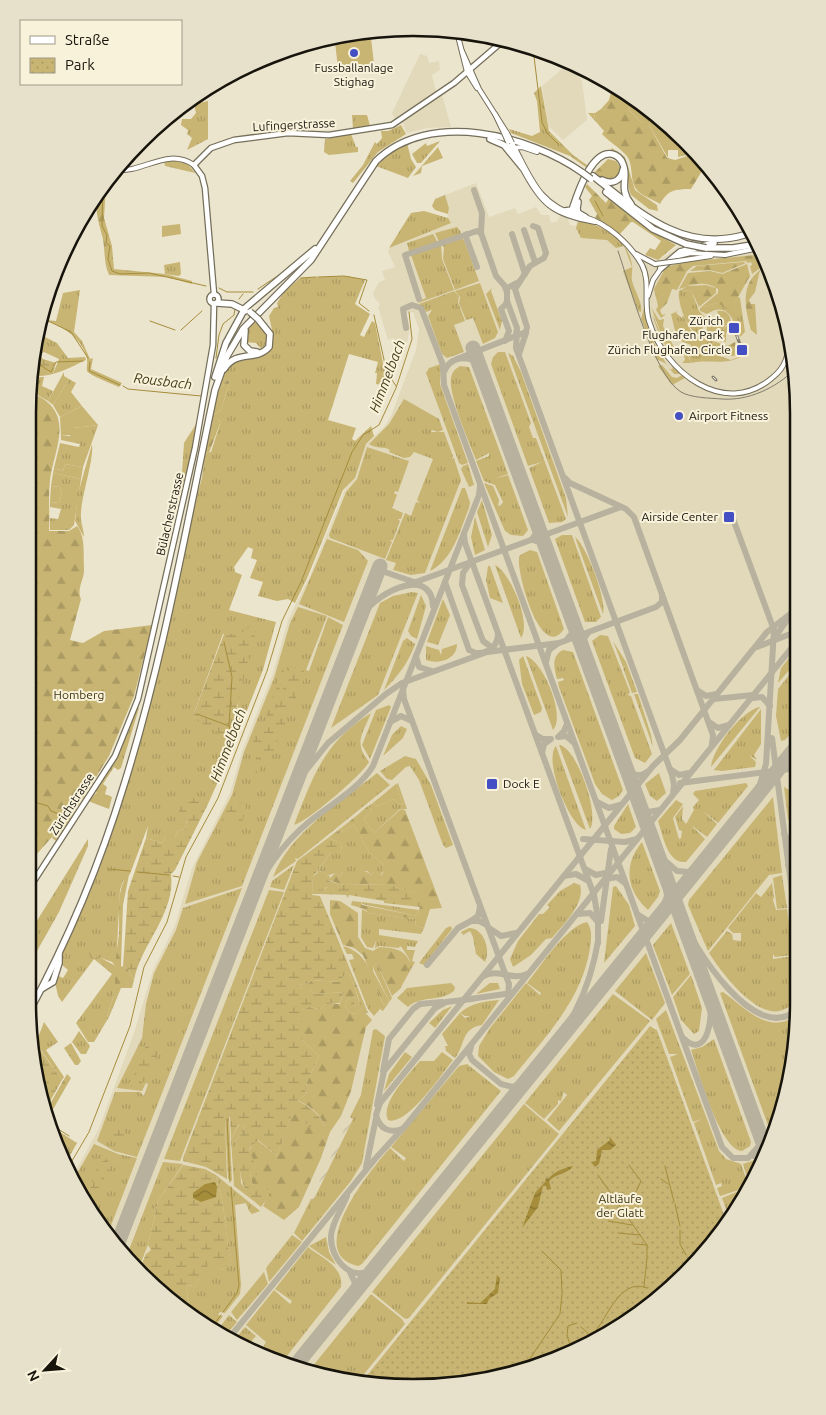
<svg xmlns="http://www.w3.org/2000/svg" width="826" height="1415" viewBox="0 0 826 1415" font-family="Ubuntu,sans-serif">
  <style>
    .built { fill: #e2d9bb }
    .industrial { fill: url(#industrial-furrows) }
    .grass { fill: url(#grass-tufts); fill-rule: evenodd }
    .forest { fill: url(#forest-firs) }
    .wetland { fill: url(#wetland-marsh) }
    .park { fill: url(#park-dots) }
    .garden { fill: #c8b573 }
    .water { fill: url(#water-waves) }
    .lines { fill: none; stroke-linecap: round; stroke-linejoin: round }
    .stream { stroke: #a58d3b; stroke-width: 1 }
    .taxiway { stroke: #b7b19e; stroke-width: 6 }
    .runway { stroke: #b7b19e; stroke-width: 15 }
    .secondary-casing { stroke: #746e5a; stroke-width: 6 }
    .primary-casing { stroke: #746e5a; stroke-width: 7 }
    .highway-casing { stroke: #746e5a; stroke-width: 8 }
    .secondary { stroke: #fff; stroke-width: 4 }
    .primary { stroke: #fff; stroke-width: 4.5 }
    .highway { stroke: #fff; stroke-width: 5.5 }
    .tram { stroke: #827d6e; stroke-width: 1 }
    .rail-casing { stroke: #827d6e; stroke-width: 3 }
    .rail { stroke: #f9f2db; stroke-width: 1; stroke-dasharray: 4; stroke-linecap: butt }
    .secondary-bridge-casing { stroke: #746e5a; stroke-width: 6; stroke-linecap: butt }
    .highway-bridge-casing { stroke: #746e5a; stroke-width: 8; stroke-linecap: butt }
    .secondary-bridge { stroke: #fff; stroke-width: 4 }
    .highway-bridge { stroke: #fff; stroke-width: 5.5 }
    .poi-dot { fill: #444fc3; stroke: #f9f2db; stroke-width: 2 }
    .labels { text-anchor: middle; stroke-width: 4; stroke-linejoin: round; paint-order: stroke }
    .poi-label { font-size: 12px; fill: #17140c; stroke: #f9f2db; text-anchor: end }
    .street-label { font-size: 12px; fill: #17140c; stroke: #f9f2db }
    .park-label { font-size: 12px; fill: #3d330f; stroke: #f9f2db }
    .water-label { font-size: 14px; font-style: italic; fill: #473d19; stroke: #f9f2db }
    .rim { fill: none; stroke: #17140c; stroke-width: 2.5 }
  </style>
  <defs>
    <pattern id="industrial-furrows" width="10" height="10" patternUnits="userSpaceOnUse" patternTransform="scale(1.25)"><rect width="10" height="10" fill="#e2d9bb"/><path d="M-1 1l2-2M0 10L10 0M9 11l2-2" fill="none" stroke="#c1b9a0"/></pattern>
    <pattern id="grass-tufts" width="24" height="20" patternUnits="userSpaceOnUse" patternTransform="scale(1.25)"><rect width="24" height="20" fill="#c8b573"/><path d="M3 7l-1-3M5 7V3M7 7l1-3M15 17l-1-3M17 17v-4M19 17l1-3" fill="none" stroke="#ab9b62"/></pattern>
    <pattern id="forest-firs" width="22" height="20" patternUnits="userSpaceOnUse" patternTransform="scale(1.25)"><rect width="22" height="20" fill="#c8b573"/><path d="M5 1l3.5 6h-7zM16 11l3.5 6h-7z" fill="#ab9b62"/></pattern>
    <pattern id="wetland-marsh" width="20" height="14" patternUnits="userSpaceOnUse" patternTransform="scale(1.25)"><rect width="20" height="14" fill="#c8b573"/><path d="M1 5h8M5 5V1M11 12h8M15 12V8" fill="none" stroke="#ab9b62"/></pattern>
    <pattern id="park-dots" width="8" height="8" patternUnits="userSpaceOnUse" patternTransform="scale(1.25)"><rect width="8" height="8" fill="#c8b573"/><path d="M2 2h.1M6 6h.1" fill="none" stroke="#ab9b62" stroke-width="1.8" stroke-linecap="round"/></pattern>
    <pattern id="water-waves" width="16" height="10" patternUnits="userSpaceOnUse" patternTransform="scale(1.25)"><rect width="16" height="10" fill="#a58d3b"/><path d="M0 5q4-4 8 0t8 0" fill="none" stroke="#857230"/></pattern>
  </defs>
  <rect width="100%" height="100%" fill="#ece5ce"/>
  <g class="built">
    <polygon points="420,54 427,56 429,63 439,61 440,70 432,75 436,91 442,95 451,127 427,128 407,133 401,120 395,120 392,113"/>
    <polygon points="568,64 582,81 587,120 563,140 548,126 542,86"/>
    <polygon points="476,183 489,217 515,208 518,214 536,207 541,215 549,215 551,223 558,221 560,215 568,219 570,225 576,226 579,211 582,212 604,222 637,253 655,262 681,246 687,252 727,253 759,246 778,289 798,388 798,1027 778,1126 734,1216 727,1223 657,1030 655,1027 648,1028 364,1379 313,1374 199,1322 107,1236 74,1174 99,1128 134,1033 153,970 175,925 192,868 230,793 242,751 273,673 288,620 311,573 345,489 354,479 366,444 384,427 391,416 416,350 419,329 413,312 406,313 410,328 405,352 401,346 396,347 393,338 388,340 378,307 380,306 378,301 375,299 373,293 379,282 385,280 382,271 395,267 388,251 411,213 424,211 447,219 449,208 445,195"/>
  </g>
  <polygon class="industrial" points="350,1117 353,1118 314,1200 311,1199"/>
  <g class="grass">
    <polygon points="541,86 549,131 573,155 587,165 587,168 570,156 511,133 509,129 532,136 540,132 537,101 534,93"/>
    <polygon points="630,95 653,114 654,126 641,122 628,109 632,106"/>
    <polygon points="208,101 208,139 187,150 192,138 187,134 188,130 181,125 182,119 191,119 196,113 194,104"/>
    <polygon points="352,115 367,115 370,126 353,129"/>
    <polygon points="401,125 406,134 378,152 353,183 350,181 363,165 375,142 377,144 382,138 381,131 388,131"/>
    <polygon points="351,134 356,147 358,147 358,152 329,155 324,152 325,139"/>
    <polygon points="440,141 421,163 417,163 412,154 426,143 427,146"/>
    <polygon points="407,143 411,159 416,167 408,178 376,166 393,151"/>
    <polygon points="438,147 443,158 422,166 421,173 413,176"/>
    <path d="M612,148L625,157L635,190L657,205L658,211L649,209L631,195C624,178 635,155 610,151Z"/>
    <polygon points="173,160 188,164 195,173 165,166 164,161"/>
    <polygon points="445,195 449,208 448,214 435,210 432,206 435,199"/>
    <polygon points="424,211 448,218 451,223 389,248 411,213"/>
    <path d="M583,221C605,227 628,239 632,265C633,270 631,276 632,281C635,292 643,303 641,312L638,311L623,271L632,267L624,246L616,248L607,240L581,238L576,228L578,222Z"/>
    <polygon points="180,224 181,234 162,237 162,226"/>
    <polygon points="457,227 461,232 460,235 439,242 435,233"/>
    <polygon points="433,234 438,243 409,251 407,243"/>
    <polygon points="461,238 464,240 479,281 455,290 443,259 444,248 442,244"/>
    <polygon points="441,245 442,259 454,290 418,303 418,301 426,298 411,255"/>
    <polygon points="180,262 181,274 179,276 165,274 164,265"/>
    <path d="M347,276L365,280L355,304L370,314L360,335L364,337L372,321L375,323L384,368L389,380L387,386L376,384L377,373H375L378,362L349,354L328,420L356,428L352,439L355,441L371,426L374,436L366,444L355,478L343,490L308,576L295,603L288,599L277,601L258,596L263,582L250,578L257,560L251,558L253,549L248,547L234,567L235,572L242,575L229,610L276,622L263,670L235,741L231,731L238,706L241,634H223L193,716C206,725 223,731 234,743L232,750L208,804L187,820L185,829L178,831L175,838H166L162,843L146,838L148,826L130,874L123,881L120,890L116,967L112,962L101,958L98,960L106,969L115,972V992L107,1016L109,1017L94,1042H88L76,1023L112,974L94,959L62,1002L58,996L55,982H47L52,973L63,978L68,970L61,964V957L95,875L150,704L192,512L202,478L205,454L211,452L221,421L216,420L211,425L213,415L221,410L230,381L227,380L217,392L223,373L233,360C245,358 272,357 273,339C273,331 270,322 269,316L274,308L278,307L277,303L284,292L300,278Z"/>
    <polygon points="480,283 498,332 495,338 483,344 473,318 466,320 459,303 460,297 455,291"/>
    <polygon points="492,288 491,291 502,321 500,330 486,294"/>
    <path d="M80,290L74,332L82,341L90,359L93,358L91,369L122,383L119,387C113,384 90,376 87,371C86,367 88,363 87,359C83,339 63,326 45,320L56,321L63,293Z"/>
    <path d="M691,290L699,311L705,317L701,335C688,334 677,302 679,291Z"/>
    <polygon points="454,291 459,296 458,302 465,321 454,325 464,352 447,358 442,354 428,316 432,310 426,312 419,304"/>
    <path d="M738,297L740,298L745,332L740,337C734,321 728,300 707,314L700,311V308L717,303L733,306Z"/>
    <polygon points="644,308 654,343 670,370 673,368 671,365 680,374 674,374 665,363 656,359 641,319"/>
    <polygon points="678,311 676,313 682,318 683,315 693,335 716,342 689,352 691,345 681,341 671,331 675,331 671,314"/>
    <path d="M717,311C732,309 732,322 731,334L730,325H726L723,330L707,332V323L711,318L716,321L720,319Z"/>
    <path d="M652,313L665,344L686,351L691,363H682L685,360L684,355C682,354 679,354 677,354C662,349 656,326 652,313Z"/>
    <path d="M254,321C262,328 271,335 264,347L261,349L256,343L244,342L247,329Z"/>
    <path d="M39,334L57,343L68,358L85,357L86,360C69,368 53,377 34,376L31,372L32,367L53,374L59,359L44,352L40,355L35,352Z"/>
    <polygon points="498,352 505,352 531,423 529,427 533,438 536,438 566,519 562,522 549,523 529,468 542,462 528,466 491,364 493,357"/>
    <path d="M708,352L731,360L741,356C728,366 708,359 691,363L688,353L692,355Z"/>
    <polygon points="508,353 513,356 521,372 566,498 568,517"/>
    <polygon points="441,364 440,384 468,463 462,465 459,463 426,373 429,368"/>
    <polygon points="662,365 672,377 677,378 682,375 685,378 672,385 658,366"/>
    <path d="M460,366L469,367L508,474L494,479L508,475L528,530L523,536L511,535L505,531L484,483L493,486L499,500L498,506L501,505L503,502L495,485L484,481L476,461L489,456V453L476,460C469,442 448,394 451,378C452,372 455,369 460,366Z"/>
    <polygon points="38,377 44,377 42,386 53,391 48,401 34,393 35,387 29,385 28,391 30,379 37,379"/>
    <polygon points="69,379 76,383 71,392 82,406 60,417 53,405"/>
    <path d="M404,399L439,419L443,430L438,432L432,430L431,432H444L453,456L452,459L454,458L461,480L425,573L411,575L393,570L396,563L386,560L405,513L411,516L416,502L420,503L417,500L433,459L414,452L410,457L404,458L389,452L390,450C383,446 376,449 369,444L389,424Z"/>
    <polygon points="198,421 192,456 180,503 184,443"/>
    <polygon points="98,425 83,467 65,464 63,471 54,468 60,443 79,447 80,444 61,440 61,436 70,436 73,439 73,428"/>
    <path d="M92,444C94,460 82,493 81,513C80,522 84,529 84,537L75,521L78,494Z"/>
    <polygon points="367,447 409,461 398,492 395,491 394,493 397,495 392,508 403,513 401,519 398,519 400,521 393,540 390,540 392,542 385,559 330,538 329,535 346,492 357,479"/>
    <polygon points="468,464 474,485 469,487 461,469 463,466"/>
    <polygon points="53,473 81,479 74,525 69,530 50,530 50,518 58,519 61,509 50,507 50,502 59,503 62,493 60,487 51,486"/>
    <path d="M462,488H465L470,502L469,508C460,530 453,560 430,571Z"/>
    <polygon points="482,500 492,535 488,547 477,512"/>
    <polygon points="475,517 485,550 475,555 471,537"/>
    <polygon points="562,535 572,535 601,617 596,622 585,622 555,539"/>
    <path d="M575,537C586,545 607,600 603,614Z"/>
    <polygon points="327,539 358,550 368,561 344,622 299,604"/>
    <path d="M530,550L537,552L564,629C541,663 517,574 519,559L520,555Z"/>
    <path d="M495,565C510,572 532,623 521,638Z"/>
    <polygon points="488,566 490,566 503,603 490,598 486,580"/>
    <polygon points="412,592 418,593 378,695 331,728 380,603 393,596"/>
    <polygon points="421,595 426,606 417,639 411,636 408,631"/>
    <polygon points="443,599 450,615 438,645 427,642"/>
    <polygon points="298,607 327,616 306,670 309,671 328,617 343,625 242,886 185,904 197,862 232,795 244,752 274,678 290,623"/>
    <polygon points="600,635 608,636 630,692 628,695 631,696 652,754 645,763 635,758 592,641"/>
    <path d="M407,638L415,644C409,662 398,676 384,690L403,641Z"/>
    <polygon points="613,641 626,662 637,692 632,693 623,668 626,666 623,667"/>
    <path d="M457,644C457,659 439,665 426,660V646L439,650L441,655L442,649Z"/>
    <polygon points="798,647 798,660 778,683 781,668"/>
    <path d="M563,650L573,652L623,790L619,796L612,800L602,794L595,784L559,687L558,682L564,680L563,678L557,679C554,668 551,656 563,650Z"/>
    <polygon points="523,656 542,708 541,712 534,715 522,684 519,660"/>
    <path d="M526,656C543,661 566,716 553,730Z"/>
    <polygon points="798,664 798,725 785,740 781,741 776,716 778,689"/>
    <polygon points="634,694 638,694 651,735 653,747"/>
    <polygon points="389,705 391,707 370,759 362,745 376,710"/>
    <polygon points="137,707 139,708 121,768 118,770 114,767 103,784 107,787 105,794 112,797 109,809 88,801 97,792 94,791 115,759"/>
    <path d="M760,707L711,767C712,749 742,710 760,707Z"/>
    <polygon points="761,709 761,744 754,755 757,760 749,755 756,762 755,767 722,771 714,770"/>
    <path d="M371,713C363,734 353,742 369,762C362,775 307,822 294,825C313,776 324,742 371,713Z"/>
    <polygon points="401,726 407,729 403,738 383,756 392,735"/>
    <path d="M559,745C577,747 600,815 590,829Z"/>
    <path d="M556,746L586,830C569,827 543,759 556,746Z"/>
    <polygon points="405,756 416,759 431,785 453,845 446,848 443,845 419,780 410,766 406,767 392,780 387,779 380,771"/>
    <path d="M377,773L390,785L298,859L295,858L296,861L273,877C290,832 341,802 377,773Z"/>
    <polygon points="659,773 666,793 657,801 650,796 645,784"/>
    <path d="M398,783L407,809H400L374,833L364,819L372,811L368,806L336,833L337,834L354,825L369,852L384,865L381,876L375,871L371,875L367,871L361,873L343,872L339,876L335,873L327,876L323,871L317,872L331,852H342L341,843L328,838ZM396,784L403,804L400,805L393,799L376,807L373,803Z"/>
    <path d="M746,783L748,786L718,823L703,811L717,824L707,837L691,825L705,839L686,862C667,864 663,835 658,821L676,800L683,804L673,818L679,839L681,838L682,831L679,830L675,817L683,806L682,819L686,824L694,810L693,807L699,800L693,794L695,791Z"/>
    <polygon points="784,787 798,795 798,832 794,831 788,819"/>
    <polygon points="773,797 782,873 769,875 708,951 688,905 689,900"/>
    <polygon points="628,804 636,827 630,833 621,834 614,829 614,826"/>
    <polygon points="61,817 69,821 56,841 52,838"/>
    <polygon points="88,839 88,846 59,912 28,967 28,935"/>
    <path d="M642,842L660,891L658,897L648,910C626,890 623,865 642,842Z"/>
    <polygon points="294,865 284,890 270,887 272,881"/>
    <polygon points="782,875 787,908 777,909 773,878"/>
    <path d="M574,883L580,885C586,903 562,926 552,938L546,939L531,955L513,967L510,959L518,941L539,914H543L550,907L547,905L560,891Z"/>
    <path d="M772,883L774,897L773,900L776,910L787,909L793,955L775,957L773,954V959L794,956C795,967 799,979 798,991C797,999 792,1006 785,1009C759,1023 721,972 709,953L727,931L732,934L733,940L741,941V933H733L728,928L756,893L761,897Z"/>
    <polygon points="616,886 629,905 635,926 604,963 613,887"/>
    <polygon points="242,888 137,1157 114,1151 97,1141 115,1092 140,1092 144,1096 148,1084 146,1083 142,1091 117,1088 142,1038 146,1004 154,973 176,930 183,908"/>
    <polygon points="269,890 284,892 180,1161 164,1159"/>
    <polygon points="362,902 419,910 417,916 362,904"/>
    <path d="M362,909L369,913L415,919L416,926L424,928L421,934L379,929V935L418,941L415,947L407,946V950H415L412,961L415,962L401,987L410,961C409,958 402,947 400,946L399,948L379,946L372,950L375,948L376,941L373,948L367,947L361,937Z"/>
    <path d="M587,922C593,931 591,939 590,948C582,1000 545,1037 514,1076L508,1079L494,1072L478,1056L479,1046L490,1028L526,983L540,995L541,993L527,983C541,966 565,927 587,922Z"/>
    <polygon points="671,923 690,974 672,995 653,945"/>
    <polygon points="451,926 452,929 424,965 419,963 446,928"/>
    <path d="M469,928C484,928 491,950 485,962L476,954L473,937L470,931L463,935L461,932Z"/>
    <path d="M343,946C371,953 373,983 384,1006L389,1001L374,970V965L377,964L392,998L383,1011L380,1009L374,1016L368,1009L349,960L354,959L352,954H347Z"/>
    <polygon points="646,953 665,1003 652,1020 615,991"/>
    <polygon points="691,975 702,1008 699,1031 694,1034 681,1020 673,997"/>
    <path d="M451,983L455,987L454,991C441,1002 421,995 408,1007L397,998L407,988Z"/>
    <polygon points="490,983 498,983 500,989 476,994"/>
    <path d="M723,992C746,1008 769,1037 798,1014V1028L775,1131L769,1128L720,993Z"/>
    <polygon points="613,994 650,1021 559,1131 547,1120 567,1095 564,1092 561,1101 558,1100 558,1104 544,1119 525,1103"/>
    <path d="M499,1000L482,1025C461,1028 465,1046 455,1058L446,1051L445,1046H448L442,1034L460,1013L465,1018L470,1016H465L460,1013C471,1003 485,1001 499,1000Z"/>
    <polygon points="452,1006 435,1028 429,1023 443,1010"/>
    <polygon points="666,1010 719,1151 726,1159 741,1164 747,1181 742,1189 720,1196 717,1188 722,1186 721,1183 716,1185 694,1123 702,1119 693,1122 670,1057 678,1054 669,1054 656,1019"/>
    <polygon points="44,1022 58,1042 46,1050 64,1077 62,1080 36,1043"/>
    <polygon points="376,1029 385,1036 362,1163 351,1181 302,1241 294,1233 311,1199 314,1199 353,1119 350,1117 361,1095 373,1030"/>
    <polygon points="79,1031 90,1046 86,1054 81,1054 72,1042"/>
    <path d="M714,1039L751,1142L750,1146L742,1151C720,1150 698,1070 691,1050L702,1047Z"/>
    <polygon points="71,1043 81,1061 78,1065 75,1065 64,1048"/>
    <polygon points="405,1052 412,1057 384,1091 389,1074"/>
    <path d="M442,1052L453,1060C442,1074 406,1127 388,1120C380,1103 409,1074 420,1061H434Z"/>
    <path d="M467,1064L501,1091L362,1264L358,1266C302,1253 372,1168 390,1148L404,1161L406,1158L391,1147L459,1066Z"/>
    <polygon points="524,1104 559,1134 409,1318 405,1319 372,1292"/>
    <polygon points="229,1117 232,1181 228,1179 225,1118"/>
    <polygon points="240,1123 243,1125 244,1130 235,1142 239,1156 241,1183 255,1202 234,1186 231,1139"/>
    <polygon points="94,1144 118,1154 137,1158 107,1236 75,1177"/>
    <polygon points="755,1160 758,1167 730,1220 722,1198 746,1188 748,1180 743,1164"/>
    <polygon points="163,1162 183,1164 158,1201 148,1245 139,1267 127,1255"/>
    <path d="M216,1175L260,1211L252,1214L249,1211L246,1203L235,1205L241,1285L240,1294L225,1313L220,1312L218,1315L223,1316L213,1329L199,1322L188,1313L190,1312L186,1286L195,1285L209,1263L222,1270L231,1263C227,1244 226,1225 223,1206C222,1195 217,1186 216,1175Z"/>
    <polygon points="292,1235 302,1242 269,1282 266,1268"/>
    <polygon points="326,1237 329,1252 336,1265 309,1246"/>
    <path d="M308,1247C322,1258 344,1267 341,1287L283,1361L261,1351L266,1342L246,1325L274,1290L290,1304L292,1301L275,1289Z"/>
    <polygon points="264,1272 268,1284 237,1320 231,1312"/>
    <polygon points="371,1294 402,1319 405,1324 360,1379 335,1376 338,1373 335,1371 334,1376 308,1372"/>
    <polygon points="229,1315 237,1322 226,1335 217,1331"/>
    <polygon points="245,1327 256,1336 248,1345 235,1339"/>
  </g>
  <g class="forest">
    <path d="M613,85L630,95L632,106L628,109L641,122L648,123L667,158L675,160L696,153L713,177L702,171L691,189C675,189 668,190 660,204C654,200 645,197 639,192C628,183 635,165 626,155C619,147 609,142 602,134L604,131L588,113H595L594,118L599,125L608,110L601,109L609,100Z"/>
    <polygon points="608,159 616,161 620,167 617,177 606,180 594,173"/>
    <polygon points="587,184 606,203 609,198 651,231 676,245 658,260 645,255 650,248 655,250 661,241 633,222 631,222 619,235 605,223 595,218 597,214 589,200 592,196 585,187"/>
    <path d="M104,185L106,186L104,218L112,246L114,269L165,274L192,281V284L167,277L109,275C104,264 105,252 103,239C99,224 95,211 96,195Z"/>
    <polygon points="755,255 760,255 763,261 759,269 752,274 750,266 752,265 751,262 748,263 746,261 693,266 687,271 677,290 672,289 667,303 660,310 662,315 666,314 661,318 656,310 658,306 654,289 666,267 685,262"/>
    <polygon points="743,262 746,263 722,273 710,270 690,271 697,266"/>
    <path d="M747,264L750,276L733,306L729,309L717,303L700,308L718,293V289C708,282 698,283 687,286L706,285L716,288V293L699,307L691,290L679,291L686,287L679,289L688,273L710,271L722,274Z"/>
    <path d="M760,270L755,292L749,300L751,304H755L757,335L751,330C745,308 740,285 760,270Z"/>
    <polygon points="651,307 659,320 664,319 663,326 674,347 665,344"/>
    <polygon points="729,323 730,330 726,333 726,342 707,335 709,331 723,330"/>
    <path d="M716,342L727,346L735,342L738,355C721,359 718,350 705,351C699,351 695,354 689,352Z"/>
    <polygon points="227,380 230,381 221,410 213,415 217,392"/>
    <path d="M28,394C35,394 41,397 46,401C72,421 53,454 50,480C48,497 50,514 49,531H69L77,526C86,537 83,555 84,568C85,579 76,589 81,599L70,640L83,643L104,631L152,625L134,696L109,756L69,821L61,817L52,837L28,864Z"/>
    <polygon points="216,420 221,421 209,453 205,454 211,425"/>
    <polygon points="396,784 403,804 400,805 393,799 376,807 373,803"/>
    <polygon points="368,806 372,811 364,819 374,833 401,809 405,810 442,908 430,909 424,928 416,926 415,919 369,913 364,909 351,905 352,901 361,902 362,905 417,916 423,897 388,884 344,885 328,880 335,873 339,876 343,872 367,872 371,875 375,871 381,876 383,873 381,869 384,865 369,852 354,825 337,834 336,833"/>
    <polygon points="323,871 327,876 323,881 327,886 324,891 319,889 319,894 312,894 313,877 318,872"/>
    <path d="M127,875H129L123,905L121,966L127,968L134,980L132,988H121L109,1017L107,1016L115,992V973L106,969L98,960L101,958L116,966C115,954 119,942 119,930C120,911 116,892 127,875Z"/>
    <path d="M330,900L340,901L358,913V937L365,948L373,951L379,947C392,948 404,948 410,962L401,988L392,996L377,964L374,965L373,971L389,1001L384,1006L363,955L354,948L343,945L330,914Z"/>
    <polygon points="89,939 94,940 98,952 96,958 91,958 86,944"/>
    <path d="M347,972L349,973C352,983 360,997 359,1007H354L356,997L347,999L345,1007L351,1013L357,1014L361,1008L372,1020L366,1027L351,1091L341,1116L330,1132L321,1158L299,1207L284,1220L263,1206L270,1191L253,1187L250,1174H258L249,1150L257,1140L277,1156L294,1108L309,1127H324C322,1114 308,1105 297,1100L305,1095L307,1082L319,1056L302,1040V1010L309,1007L320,1009L327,1004H340L344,992L315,994L310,989H302L299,985L309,983L312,980L339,982Z"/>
    <polygon points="67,1074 71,1078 47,1120 46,1111"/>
  </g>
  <g class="wetland">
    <polygon points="35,352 43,359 56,363 53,374 38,370 32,367"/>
    <path d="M249,626L256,631C245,666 240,702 229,737L207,727L193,716L224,634H241Z"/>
    <polygon points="285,666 274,711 277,707 290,666 304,671 303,681 270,759 264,760 258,773 252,772 258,752 253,740 256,733 261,732 283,667"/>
    <path d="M183,794L208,804L175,870L171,874C176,913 141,944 134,980L127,968L123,967L128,891L146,838L162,843L166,838H175L178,831L185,829L187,820L177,809Z"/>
    <polygon points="231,802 245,803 246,808 241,827 235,822 225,823 221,819"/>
    <path d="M328,838L341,843L342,852H331L313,877L312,895L320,896L368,1013L363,1012L361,1008L357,1014L351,1013L345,1007L347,999L356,997L354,1007H359C361,998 352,983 349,973L347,972L339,982L312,980L309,983L299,985L302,989H310L315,994L344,992L340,1003L327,1004L320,1009L309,1007L302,1010V1040L319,1056L307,1082L305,1095L297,1100C308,1106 322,1115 324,1127H309L294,1109L277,1156L258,1140L249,1149L259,1175L250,1174L253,1186L270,1191L269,1196L261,1207C235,1187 243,1170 235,1142L244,1130L243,1125L239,1124L231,1139L230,1117L225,1119L227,1179L206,1167L183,1161V1158L297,861Z"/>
    <polygon points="327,876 330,876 329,881 344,885 388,884 424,897 420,907 384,903 384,901 349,895 348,898 346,895 319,894 319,889 324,891 327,887 322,881"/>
    <polygon points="36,1044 62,1080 45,1110 37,1061 40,1054 36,1052"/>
    <path d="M148,1044L159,1049C151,1070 151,1086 127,1087L137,1069L138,1056Z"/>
    <polygon points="49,1125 77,1143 67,1161 48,1126"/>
    <polygon points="123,1128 125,1134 124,1139 113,1140 104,1137 104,1132 109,1134"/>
    <path d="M107,1159L110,1165L109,1169H106C103,1183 102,1195 91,1206L82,1190L89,1192C96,1179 93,1165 107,1159Z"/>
    <path d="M183,1165L205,1169L216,1175C217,1186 222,1195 223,1206C226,1225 227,1244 231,1263L222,1270L209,1264L195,1285L186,1286L190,1313L182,1307V1297L171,1296L140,1268L146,1254L151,1250L148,1245L158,1201Z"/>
  </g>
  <polygon class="park" points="650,1026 657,1030 727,1223 648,1308 560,1358 438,1387 364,1379"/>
  <g class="garden">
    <polygon points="364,35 371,38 374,64 338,68 335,42 336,38"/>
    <polygon points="601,109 609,110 605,126 599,125 594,118 595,113"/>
    <polygon points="648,123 681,136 696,153 678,157 678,150 668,150 668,158"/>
    <polygon points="64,372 64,376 69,379 53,405 48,401"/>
    <polygon points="82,406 98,425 73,428 74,439 71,439 70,435 61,436 60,417"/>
    <polygon points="65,464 83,467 81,479 53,473 54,468 63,471"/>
    <polygon points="51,486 60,487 62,493 59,503 50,502"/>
  </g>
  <g class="water">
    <polygon points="609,1136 616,1145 610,1150 602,1150 599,1164 595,1167 591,1162 596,1161 597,1150 610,1140"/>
    <path d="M573,1166C568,1174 555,1174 549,1181L551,1189L547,1190L546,1186H543L538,1207L522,1228L535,1193L545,1182L546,1178L548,1179C554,1172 563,1168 573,1166Z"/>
    <polygon points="215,1182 217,1187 216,1197 201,1202 193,1198 193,1193 205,1184"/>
    <polygon points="497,1275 500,1278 498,1293 489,1299 487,1304 467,1304 467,1302 480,1303 495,1289"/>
  </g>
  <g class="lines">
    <g class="stream">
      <polyline points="533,48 542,122 547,133 558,144"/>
      <polyline points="103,186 102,226 107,235 106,243 110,246 108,259 112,271 120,274 149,273 206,286"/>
      <polyline points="595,201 603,216"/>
      <polyline points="318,277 344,276 367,280 359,303 369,311"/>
      <polyline points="301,278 316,277"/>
      <polyline points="219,288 227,292 253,292"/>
      <polyline points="258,289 282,273"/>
      <polyline points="239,299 243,294"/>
      <polyline points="374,315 387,373 390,378"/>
      <polyline points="42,318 71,332 88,358"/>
      <polyline points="150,321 175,330"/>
      <polyline points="181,330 202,311"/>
      <polyline points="216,358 219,335 223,324 234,315 235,309"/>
      <polyline points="34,361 51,372 53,368"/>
      <polyline points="90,362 89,371 120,385"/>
      <polyline points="53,366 56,362 83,361"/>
      <polyline points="392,380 396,386"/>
      <polyline points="123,386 128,389 201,396"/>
      <polyline points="224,642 232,677 229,726"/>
      <polyline points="197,714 229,726 233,741"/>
      <polyline points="28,798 28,799"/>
      <polyline points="34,802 48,806 51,811 68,818"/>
      <polyline points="108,869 130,871"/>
      <polyline points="137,872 169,875"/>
      <polyline points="173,876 179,877"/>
      <polyline points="227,1119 230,1182"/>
      <polyline points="52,1125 69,1136"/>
      <polyline points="629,1165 641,1181 635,1194"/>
      <polyline points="69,1166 89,1132 130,1026 144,967 167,922 186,857 218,798 267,671 282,621 301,582 352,452 363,435 379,425 396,388 412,339 409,312"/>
      <polyline points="665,1166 674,1202"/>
      <polyline points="598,1175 647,1245 647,1257"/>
      <polyline points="661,1179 668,1184"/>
      <polyline points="598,1199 618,1205"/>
      <polyline points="675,1204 680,1226"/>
      <polyline points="604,1211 625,1214"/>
      <polyline points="623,1211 634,1196"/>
      <polyline points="608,1221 632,1225"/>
      <polyline points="680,1230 680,1244 686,1255"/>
      <polyline points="618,1233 640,1235"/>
      <polyline points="633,1244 647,1245"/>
      <polyline points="542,1251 561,1270 562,1292"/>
      <polyline points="644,1287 647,1258"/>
      <polyline points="223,1312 237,1293 239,1285 231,1187"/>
      <path d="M581,1327L591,1336C605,1325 618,1276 647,1288"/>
      <polyline points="211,1328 221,1315"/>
      <polyline points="572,1351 567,1335 568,1326 577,1323"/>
      <polyline points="529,1360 560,1314 562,1294"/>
      <polyline points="525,1366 528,1361"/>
    </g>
    <g class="taxiway">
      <polyline points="474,190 482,213 481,233 496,276 504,285 507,292"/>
      <polyline points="524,230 535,262"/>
      <polyline points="467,234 466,237 477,267"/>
      <polyline points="512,234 525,274"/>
      <polyline points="419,299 405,255 477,231 481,233"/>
      <polyline points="406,328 403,309 412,305 421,308 443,365 444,385 722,1147 733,1158 748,1158 760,1145 759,1133"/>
      <polyline points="517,332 516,348 672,775 674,785 673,794"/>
      <polyline points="516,334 517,328 507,301 507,288 519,282"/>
      <polyline points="505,341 509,331 501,309 506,304 507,300"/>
      <polyline points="519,354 526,333"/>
      <polyline points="457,359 526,332 527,327 515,289 530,266 544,258 546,253 538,228 533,226"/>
      <path d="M444,372C449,359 462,355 475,361L481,370"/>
      <polyline points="565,478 570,483 626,509 634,517 713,735 712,745"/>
      <polyline points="732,516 774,630 766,764 760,784 745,810"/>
      <polyline points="464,534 465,543 594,895 598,919 598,943"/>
      <polyline points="532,539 538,531 537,523"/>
      <polyline points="533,540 542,543 547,549"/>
      <polyline points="469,564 463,573 462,585 483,641 494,649"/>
      <polyline points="379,570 414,582"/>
      <path d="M445,582L469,650C482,658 497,649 498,635"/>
      <polyline points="405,586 621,507"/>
      <path d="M359,621C369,596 431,562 433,606"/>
      <polyline points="775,637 798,605"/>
      <polyline points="568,638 574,631 574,623"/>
      <polyline points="757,647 798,631"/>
      <polyline points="583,649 582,641 588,633"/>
      <polyline points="416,656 419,667 432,671"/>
      <polyline points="546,662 549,650 557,644"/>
      <polyline points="403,689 404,699 509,984 508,998"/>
      <polyline points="697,690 706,696 717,694"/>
      <polyline points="752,698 762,697 770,706"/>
      <polyline points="714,699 753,695"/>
      <polyline points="390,722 401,716 412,721"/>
      <polyline points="709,722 718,728 729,725"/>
      <polyline points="567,724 564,731 558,737 566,736 573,742"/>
      <polyline points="536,735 543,739 551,739 544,744 542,753"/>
      <polyline points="772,738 798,938"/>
      <path d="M626,766C631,775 639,778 647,772"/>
      <polyline points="670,769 679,775 689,773"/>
      <polyline points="630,778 630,792"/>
      <polyline points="680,783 798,768"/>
      <polyline points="597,802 609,808 620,805"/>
      <polyline points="639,804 648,812 660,810"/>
      <polyline points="287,806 300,778 328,743 386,694 402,683 487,652 559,643 656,607 662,602 662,594"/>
      <polyline points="644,831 644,817"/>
      <polyline points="784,834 789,841 798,842"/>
      <polyline points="583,839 625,842 637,839"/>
      <polyline points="654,844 663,859 677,871 689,872 701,865"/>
      <polyline points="788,865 798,849"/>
      <polyline points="585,869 596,875 610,872"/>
      <polyline points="564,876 576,874 587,880"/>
      <polyline points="606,879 617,877 625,883"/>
      <polyline points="480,907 478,916 471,921 479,921 487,925"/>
      <path d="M245,914C260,878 279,846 310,821C330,805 359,789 373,766L479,495L480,486"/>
      <polyline points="578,914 590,913 598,922"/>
      <polyline points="637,914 648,921 660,916"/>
      <path d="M680,915C693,946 757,1050 798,1008"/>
      <polyline points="660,916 667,896 664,872"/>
      <polyline points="601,921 611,849"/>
      <polyline points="489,928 501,936 516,933"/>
      <polyline points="427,965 458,928 471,921"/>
      <path d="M484,976C498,968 512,981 527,974"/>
      <polyline points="470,999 512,993"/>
      <path d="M683,1038C709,1063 714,1011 709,995"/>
      <polyline points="471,1047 469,1054 472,1060 501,1084 513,1087 527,1079"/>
      <path d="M535,1070C569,1028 589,995 598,941"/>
      <polyline points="383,1071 389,1039 413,1009 420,1004 442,1002"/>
      <polyline points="377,1105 384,1071 435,1008 446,1002 472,999"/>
      <polyline points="755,1120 760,1130 772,1139"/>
      <path d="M402,1129C389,1134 379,1128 376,1115L380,1103L653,766L680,740L767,632L790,614"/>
      <polyline points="754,1156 766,1151"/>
      <polyline points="366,1167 376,1118"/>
      <path d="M347,1196C342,1209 332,1222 331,1236C330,1260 354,1286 376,1266"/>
      <polyline points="350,1272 355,1283 350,1298"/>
      <polyline points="230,1337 375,1159 407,1124 798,640"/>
    </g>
    <g class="runway">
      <polyline points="473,348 766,1151"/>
      <polyline points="117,1245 380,566"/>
      <polyline points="295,1366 798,745"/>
    </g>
    <defs>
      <g id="secondary">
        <polyline points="457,32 467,72 477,88"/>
        <polyline points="462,51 479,89 507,133"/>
        <polyline points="495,114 504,133"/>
        <polyline points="508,142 515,156"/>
        <path d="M512,143C531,177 537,204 578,216"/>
        <polyline points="513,148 522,147 537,152"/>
        <path d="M521,166C542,204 550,214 595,222"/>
        <path d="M116,170C144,173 167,147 194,165"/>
        <path d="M585,217C608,224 630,244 642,265C651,282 643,303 649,321C664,371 724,419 772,378C786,367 789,355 788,338"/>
        <polyline points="636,254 655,264"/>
        <polyline points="725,255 759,248"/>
        <polyline points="678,256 691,253 725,255"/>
        <polyline points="678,261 711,256"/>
        <polyline points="648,296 653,280 662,267"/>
      </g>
      <g id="primary">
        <polyline points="214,294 205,188 202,176 194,165 211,148 234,140 288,133 329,135 392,125 454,83 504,40"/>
        <circle cx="214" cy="299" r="4.5"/>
        <polyline points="28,890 115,756 138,699 195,448 213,345 214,304"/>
      </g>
      <g id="highway">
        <polyline points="490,139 504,145 522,167"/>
        <path d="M593,176C638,211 682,253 744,235"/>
        <path d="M602,180C612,185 621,181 623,170"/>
        <polyline points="606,192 653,229 686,244"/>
        <polyline points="577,209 578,213 585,217"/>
        <path d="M565,211L572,210C577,195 591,150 612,154C617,155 621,159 623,164C629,178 618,188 631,204"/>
        <polyline points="576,215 578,202"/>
        <polyline points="706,248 733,248 758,244"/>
        <polyline points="661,268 680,252 714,243"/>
        <polyline points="245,311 245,308 315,249"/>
        <polyline points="245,330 244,345 250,351 257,352"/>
        <path d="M224,369C237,349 256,362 269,347L270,334L258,319"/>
        <polyline points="215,377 226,343 244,310 232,304 217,303"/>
        <polyline points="43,988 53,982 59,963 59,954"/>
        <path d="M29,1012C68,940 100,864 124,785C164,657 187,522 215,390L227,356L243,329L311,260L376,161C429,109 529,135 583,173"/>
      </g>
    </defs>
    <use href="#secondary" class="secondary-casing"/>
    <use href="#primary" class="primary-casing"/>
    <use href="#highway" class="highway-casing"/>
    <use href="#secondary" class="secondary"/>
    <use href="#primary" class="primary"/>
    <use href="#highway" class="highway"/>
    <path class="tram" d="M618,251C629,283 654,376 681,392C691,398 710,398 722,399C748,401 776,388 794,370"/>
    <defs>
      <g id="rail">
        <polyline points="734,328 742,350"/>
        <polyline points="713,377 716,380"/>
      </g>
    </defs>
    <use href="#rail" class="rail-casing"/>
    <use href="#rail" class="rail"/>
    <defs>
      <g id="secondary-bridge">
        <polyline points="504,133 508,142"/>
        <polyline points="507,133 512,143"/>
        <polyline points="655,264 678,261"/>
      </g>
      <g id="highway-bridge">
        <polyline points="583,173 591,179"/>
        <polyline points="686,244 706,248"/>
        <polyline points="250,312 258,319"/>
      </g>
    </defs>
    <use href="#secondary-bridge" class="secondary-bridge-casing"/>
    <use href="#highway-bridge" class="highway-bridge-casing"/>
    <use href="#secondary-bridge" class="secondary-bridge"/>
    <use href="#highway-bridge" class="highway-bridge"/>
  </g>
  <g class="poi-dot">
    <circle cx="354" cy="53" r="5"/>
    <rect x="728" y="322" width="12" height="12" rx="2.5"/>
    <rect x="736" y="344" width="12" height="12" rx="2.5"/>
    <circle cx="679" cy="416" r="5"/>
    <rect x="723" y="511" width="12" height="12" rx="2.5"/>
    <rect x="486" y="778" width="12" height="12" rx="2.5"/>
  </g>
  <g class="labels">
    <g class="poi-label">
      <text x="354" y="72" text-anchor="middle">Fussballanlage<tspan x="354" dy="14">Stighag</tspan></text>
      <text x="723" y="325">Zürich<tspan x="723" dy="14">Flughafen Park</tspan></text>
      <text x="731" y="354">Zürich Flughafen Circle</text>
      <text x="689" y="420" text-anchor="start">Airport Fitness</text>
      <text x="718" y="521">Airside Center</text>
      <text x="503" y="788" text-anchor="start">Dock E</text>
    </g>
    <g class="street-label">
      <text transform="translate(294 125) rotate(-3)" y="4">Lufingerstrasse</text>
      <text transform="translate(170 514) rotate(-77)" y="4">Bülacherstrasse</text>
      <text transform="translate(72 804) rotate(-57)" y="4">Zürichstrasse</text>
    </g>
    <g class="park-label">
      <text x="79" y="699">Homberg</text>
      <text x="620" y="1203">Altläufe<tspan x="620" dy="14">der Glatt</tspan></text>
    </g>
    <g class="water-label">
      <text transform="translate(387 376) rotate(-69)" y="5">Himmelbach</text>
      <text transform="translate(163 381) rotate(7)" y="5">Rousbach</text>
      <text transform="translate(228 745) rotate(-69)" y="5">Himmelbach</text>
    </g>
  </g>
  <path d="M0 0H826V1415H0ZM413 36H413A377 377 0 0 1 790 413V1002A377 377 0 0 1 413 1379H413A377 377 0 0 1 36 1002V413A377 377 0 0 1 413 36Z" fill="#e7e0ca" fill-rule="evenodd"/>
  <path class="rim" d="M413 36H413A377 377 0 0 1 790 413V1002A377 377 0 0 1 413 1379H413A377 377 0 0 1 36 1002V413A377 377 0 0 1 413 36Z"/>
  <rect x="20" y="20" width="162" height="65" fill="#f9f2db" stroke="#9f9988"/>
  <rect x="30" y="36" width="25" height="8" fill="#ffffff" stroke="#9f9988"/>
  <text x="65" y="45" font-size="15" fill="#17140c">Straße</text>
  <rect x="30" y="58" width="25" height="15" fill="url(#park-dots)" stroke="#9f9988"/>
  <text x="65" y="70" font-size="15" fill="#17140c">Park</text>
  <g transform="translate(45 1370) rotate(244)" stroke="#f9f2db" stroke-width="4" paint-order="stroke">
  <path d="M0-4L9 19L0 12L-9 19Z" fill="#17140c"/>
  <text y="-8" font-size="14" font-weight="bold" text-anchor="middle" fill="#17140c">N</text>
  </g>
</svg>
